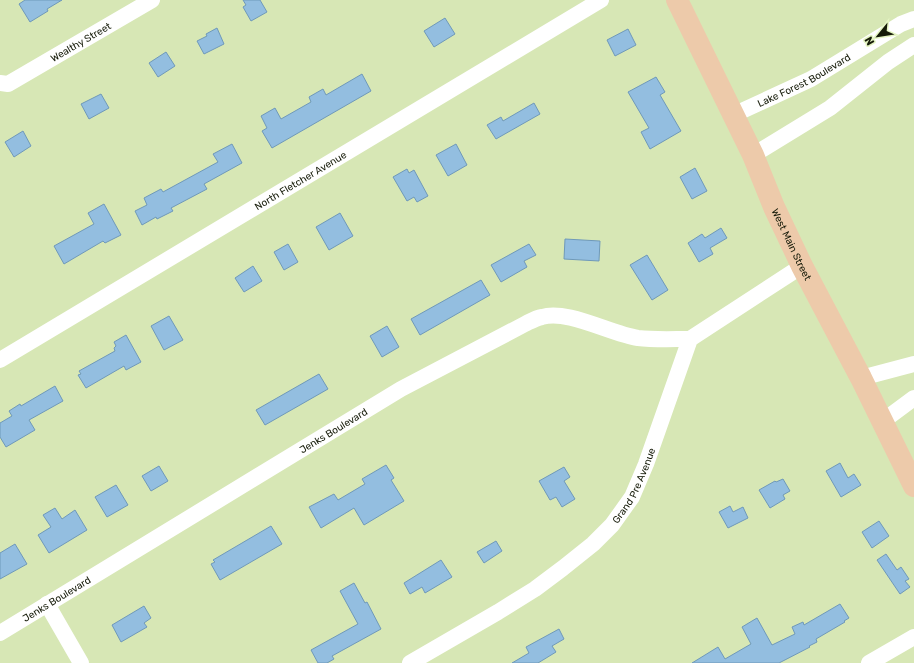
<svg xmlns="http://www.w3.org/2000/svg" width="914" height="663" viewBox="0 0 914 663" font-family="Rubik,sans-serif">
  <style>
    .building { fill: #93bee0; stroke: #6f99b9 }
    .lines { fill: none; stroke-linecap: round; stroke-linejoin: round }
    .street { stroke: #fff; stroke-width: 16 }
    .primary { stroke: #edcaaa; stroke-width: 22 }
    .labels { text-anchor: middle; stroke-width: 3; stroke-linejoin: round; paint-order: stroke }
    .street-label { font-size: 10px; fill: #151a08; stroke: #e4f4c2 }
  </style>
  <rect width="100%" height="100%" fill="#d7e7b5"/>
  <g class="building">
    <polygon points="25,0 62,0 47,9 48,11 30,22 19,4"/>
    <polygon points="243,0 260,0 267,12 251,21 243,7 246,5"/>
    <polygon points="445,18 455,34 434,47 424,31"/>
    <polygon points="217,28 224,44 204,54 197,41 207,36 206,34"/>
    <polygon points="628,29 636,45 615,56 607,40"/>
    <polygon points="166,52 175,66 158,77 149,63"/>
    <polygon points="362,74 371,91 272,148 262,131 267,128 261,116 275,108 281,119 311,102 309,97 323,89 326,95"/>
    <polygon points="656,77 665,92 660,95 681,131 650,149 641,132 649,128 628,92"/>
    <polygon points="101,94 109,108 89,119 81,104"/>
    <polygon points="534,103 540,114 496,139 487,125 501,117 503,121"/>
    <polygon points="23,131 31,146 14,157 5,142"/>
    <polygon points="232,144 242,163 204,184 207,189 171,208 173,211 157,219 156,217 142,225 135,211 147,205 144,198 161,189 163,192 218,162 213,154"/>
    <polygon points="456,144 467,165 448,176 436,155"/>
    <polygon points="695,168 707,191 692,199 680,177"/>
    <polygon points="407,169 409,173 414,170 428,196 417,202 414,197 407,201 393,177"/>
    <polygon points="104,204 121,235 105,243 103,241 64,264 54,246 94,224 88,213"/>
    <polygon points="340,213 353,236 329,250 316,227"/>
    <polygon points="721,228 727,238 710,248 713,254 699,262 688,243 702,234 705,238"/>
    <polygon points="565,239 600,241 599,261 564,259"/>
    <polygon points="288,244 298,262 284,270 274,252"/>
    <polygon points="529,244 536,255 524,261 527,267 501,282 491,265"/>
    <polygon points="647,255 668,290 652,300 630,265"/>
    <polygon points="253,266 262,281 244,292 235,278"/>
    <polygon points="481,280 490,295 420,335 411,319"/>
    <polygon points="169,316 183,340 164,350 151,326"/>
    <polygon points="387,326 399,347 382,357 370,336"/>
    <polygon points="126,335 141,362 126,370 124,366 86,388 78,375 81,374 79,371 115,351 114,348 116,346 114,342"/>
    <polygon points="319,374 328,389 265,425 256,410"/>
    <polygon points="55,386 63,401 29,420 35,430 6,447 0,437 0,423 12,416 9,411 20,404 21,406"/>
    <polygon points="840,463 848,478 854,474 861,485 841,497 826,471"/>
    <polygon points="386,465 394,478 391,480 404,501 364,525 354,508 321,528 309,507 334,494 338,500 365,484 362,479"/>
    <polygon points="159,466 168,481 151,491 142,476"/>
    <polygon points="564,467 570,477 564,481 575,499 562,507 556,497 550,500 539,481"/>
    <polygon points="783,479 790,491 783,495 785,499 770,508 759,490 775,481 776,482"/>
    <polygon points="116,485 128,505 107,517 95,497"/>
    <polygon points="730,506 733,512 743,507 748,518 728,528 719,512"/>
    <polygon points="55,508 62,519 75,510 87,530 49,553 38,535 51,527 43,515"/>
    <polygon points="879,521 889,536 872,548 862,532"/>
    <polygon points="271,526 282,544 220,580 211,564 215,562 213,560"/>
    <polygon points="496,541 502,551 484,563 477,552"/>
    <polygon points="15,544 27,564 0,579 0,553"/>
    <polygon points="886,554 897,570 901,567 909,579 905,581 910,587 900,594 877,560"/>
    <polygon points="441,560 452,577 425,593 422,587 410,594 404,583"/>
    <polygon points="354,583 365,603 367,602 381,629 332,656 334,659 327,663 318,663 311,650 358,624 340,591"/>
    <polygon points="840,604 849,618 844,621 845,622 816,639 817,642 809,646 810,647 779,663 692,663 718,647 725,659 751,644 742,627 757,618 772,645 795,634 792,627 803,622 804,625"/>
    <polygon points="144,606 151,618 144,623 147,627 121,642 112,625"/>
    <polygon points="559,629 564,639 552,646 556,652 538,663 512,663 529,653 526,647"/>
  </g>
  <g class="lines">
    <g class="street">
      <path id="s1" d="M0,83L8,84L152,0"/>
      <path id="s2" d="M733,115L811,79L901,24L914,19"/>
      <polyline points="753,155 830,108 888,62 914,45"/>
      <path id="s3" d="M0,360L601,0"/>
      <polyline points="861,378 914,364"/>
      <polyline points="883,421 914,398"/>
      <polyline points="47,604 81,663"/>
      <path id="s4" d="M0,633L401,389L525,324C531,321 536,318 542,317C567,309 611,334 638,338C654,340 673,339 690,339"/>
      <path id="s5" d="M410,663L498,612L535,589L563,568L593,544L612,525L632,497L646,464L690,339L802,266"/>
      <polyline points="869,663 914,637"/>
    </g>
    <path class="primary" id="s6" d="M677,0L753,155L774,207L802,266L861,378L914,486"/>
  </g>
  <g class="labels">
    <g class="street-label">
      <text dy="4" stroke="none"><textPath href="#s1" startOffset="92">Wealthy Street</textPath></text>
      <text dy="4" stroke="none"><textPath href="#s2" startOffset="79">Lake Forest Boulevard</textPath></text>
      <text dy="4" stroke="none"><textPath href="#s3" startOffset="350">North Fletcher Avenue</textPath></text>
      <text dy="4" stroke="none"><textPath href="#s6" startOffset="270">West Main Street</textPath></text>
      <text dy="4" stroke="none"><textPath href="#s4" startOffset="390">Jenks Boulevard</textPath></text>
      <text dy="4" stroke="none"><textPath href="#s5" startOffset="291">Grand Pre Avenue</textPath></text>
      <text dy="4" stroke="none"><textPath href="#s4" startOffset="66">Jenks Boulevard</textPath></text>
    </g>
  </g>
  <g transform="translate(878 36) rotate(240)" stroke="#e4f4c2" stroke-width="3" paint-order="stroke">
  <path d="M0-3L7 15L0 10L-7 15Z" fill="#151a08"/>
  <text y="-6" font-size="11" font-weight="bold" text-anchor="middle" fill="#151a08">N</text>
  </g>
</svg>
